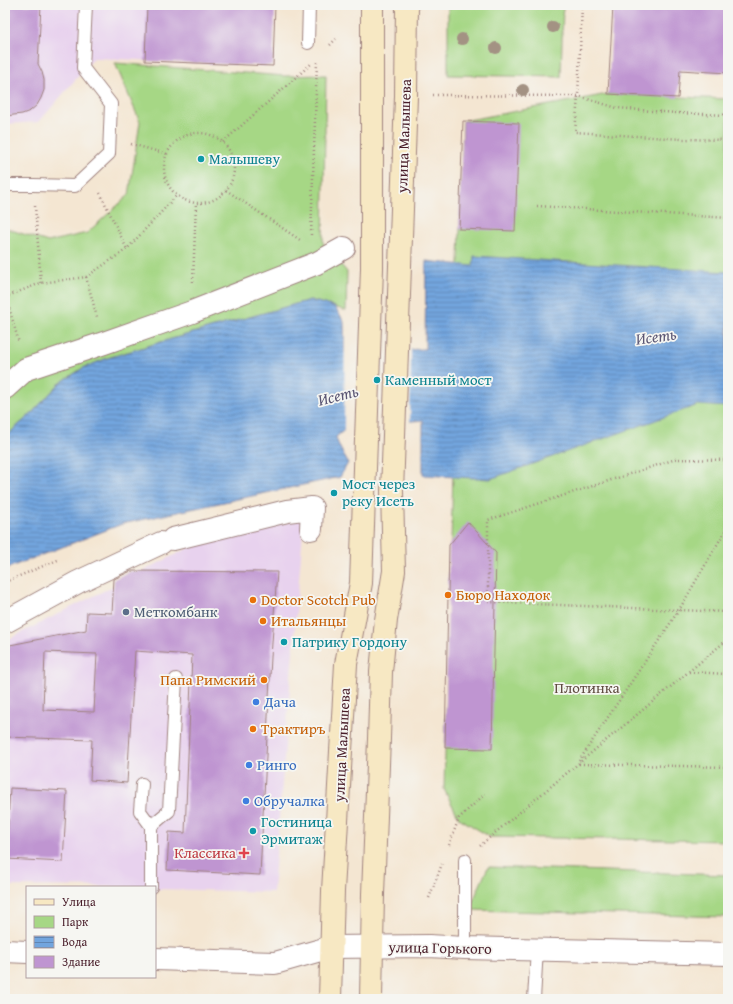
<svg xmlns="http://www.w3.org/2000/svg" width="733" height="1004" viewBox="0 0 733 1004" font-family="'Gentium Book Plus',serif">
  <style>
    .built { fill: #e8d2ee }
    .green { fill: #a6d785; stroke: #787b58 }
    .water { fill: url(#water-rules); stroke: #5e6284 }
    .pier { fill: #f4e6d2 }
    .building { fill: #bf95d1; fill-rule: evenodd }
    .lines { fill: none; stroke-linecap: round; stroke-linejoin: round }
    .lane-casing { stroke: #9f827e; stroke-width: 14 }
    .street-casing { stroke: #9f827e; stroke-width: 24 }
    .secondary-casing { stroke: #9f827e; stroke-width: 24 }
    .path { stroke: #9f827e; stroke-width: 2.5; stroke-dasharray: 1 3; stroke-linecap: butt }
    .lane { stroke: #fff; stroke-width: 12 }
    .street { stroke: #fff; stroke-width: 22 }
    .secondary { stroke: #f7e8c3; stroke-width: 22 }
    .tree { fill: #a39283 }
    .culture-dot { fill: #0f9aa8; stroke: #f6f6f2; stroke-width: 1.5 }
    .food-dot { fill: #e8710a; stroke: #f6f6f2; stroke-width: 1.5 }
    .service-dot { fill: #5c6f8a; stroke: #f6f6f2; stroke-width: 1.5 }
    .shop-dot { fill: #3f7fe0; stroke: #f6f6f2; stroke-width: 1.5 }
    .health-dot { fill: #e0444e; stroke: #f6f6f2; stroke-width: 1.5 }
    .labels { text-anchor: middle; stroke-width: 3.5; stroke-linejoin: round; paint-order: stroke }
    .street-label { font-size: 15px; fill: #4a1f2b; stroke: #f6f6f2 }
    .culture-label { font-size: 15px; fill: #0d838f; stroke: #f6f6f2; text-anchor: start }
    .food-label { font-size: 15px; fill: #c56008; stroke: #f6f6f2; text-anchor: start }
    .service-label { font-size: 15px; fill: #4e5e75; stroke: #f6f6f2; text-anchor: start }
    .park-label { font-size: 15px; fill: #614d42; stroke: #f6f6f2 }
    .shop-label { font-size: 15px; fill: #366cbe; stroke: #f6f6f2; text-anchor: start }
    .health-label { font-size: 15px; fill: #be3a42; stroke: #f6f6f2; text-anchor: end }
    .water-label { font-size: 16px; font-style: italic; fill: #5a5573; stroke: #f6f6f2 }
  </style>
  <defs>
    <pattern id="water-rules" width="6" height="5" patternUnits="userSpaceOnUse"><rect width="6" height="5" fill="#72a5de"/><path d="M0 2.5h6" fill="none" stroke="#6086b4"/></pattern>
  </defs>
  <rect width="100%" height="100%" fill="#f6f6f2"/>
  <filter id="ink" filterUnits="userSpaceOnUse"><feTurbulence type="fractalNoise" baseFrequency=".025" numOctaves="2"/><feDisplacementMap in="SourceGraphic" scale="8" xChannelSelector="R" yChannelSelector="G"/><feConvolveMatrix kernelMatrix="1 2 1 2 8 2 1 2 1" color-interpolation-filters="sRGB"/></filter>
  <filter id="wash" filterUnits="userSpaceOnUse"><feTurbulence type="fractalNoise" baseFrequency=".012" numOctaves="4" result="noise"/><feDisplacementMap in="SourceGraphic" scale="16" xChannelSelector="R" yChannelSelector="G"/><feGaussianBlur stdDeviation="0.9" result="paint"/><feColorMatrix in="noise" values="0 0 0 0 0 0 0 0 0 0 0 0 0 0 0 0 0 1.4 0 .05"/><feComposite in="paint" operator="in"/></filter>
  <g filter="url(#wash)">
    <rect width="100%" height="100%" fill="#f4e6d2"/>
    <g class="built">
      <polygon points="5,5 275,5 273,66 94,58 39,122 5,124"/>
      <polygon points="304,519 273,892 155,889 155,887 5,886 5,641 208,538"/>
    </g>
    <g class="green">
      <polygon points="448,5 563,5 561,77 448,75"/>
      <polygon points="115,63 285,76 326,75 323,243 347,272 346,311 335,307 310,300 161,342 108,358 83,368 60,383 31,414 5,437 5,228 48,242 87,233 129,195 140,122"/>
      <polygon points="608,94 728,99 728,841 490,837 459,818 444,789 463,121"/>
      <polygon points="488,867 728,875 728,917 469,910"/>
    </g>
    <polygon class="water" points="474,256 728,272 728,407 698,405 490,479 423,475 423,420 348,427 336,437 339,446 348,463 340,477 122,524 5,569 5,437 31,414 60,383 83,368 108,358 161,342 310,300 335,307 344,321 345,352 425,349 426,261 473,266"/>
    <polygon class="pier" points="345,318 346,321 346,350 411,348 410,424 349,429 344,433"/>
    <g id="blocks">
      <g class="building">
        <polygon points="5,5 41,5 38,64 42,72 44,80 44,90 41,98 37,105 30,111 22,114 5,116"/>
        <polygon points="147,5 275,5 273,66 145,61"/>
        <polygon points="613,5 728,5 728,73 680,70 678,98 608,94"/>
        <polygon points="463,121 519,123 515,231 459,229"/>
        <polygon points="468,522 496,553 492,749 445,748 449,545"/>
        <path d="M131,571L277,572L271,657L260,875L167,870L169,832L185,833L192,655L135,651L127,783L90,780L92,740L5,737V646L86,630L87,612L112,613L114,579ZM45,652L97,654L94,712L43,710Z"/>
        <polygon points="10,788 67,791 63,862 6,859"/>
      </g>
    </g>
  </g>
  <g filter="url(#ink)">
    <use href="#blocks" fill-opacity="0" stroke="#9f827e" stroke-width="1"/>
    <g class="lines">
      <defs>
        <g id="lane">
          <polyline points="308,43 309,5"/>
          <polyline points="5,185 33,185 75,186 109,154 111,104 83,68 86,5"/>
          <polyline points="142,784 140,811 151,826"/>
          <polyline points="151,887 151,826 169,811 176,679"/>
          <polyline points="465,948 465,860"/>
          <polyline points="534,999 537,949"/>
        </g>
        <g id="street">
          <polyline points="5,388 26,369 104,343 192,312 317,263 344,248"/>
          <polyline points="173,539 287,511 312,508 311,529"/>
          <polyline points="5,622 78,582 161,543"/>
          <polyline points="5,951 27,952"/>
          <polyline points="155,959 275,963 331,947 429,946 465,948 728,954"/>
        </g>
        <g id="secondary">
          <polyline points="330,999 333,891 346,664 361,583 372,268 372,5"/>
          <polyline points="371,999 373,894 379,739 381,672 386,620 394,571 392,492 406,96 407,5"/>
        </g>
      </defs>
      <use href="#lane" class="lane-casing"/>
      <use href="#street" class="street-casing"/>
      <use href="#secondary" class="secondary-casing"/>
      <g class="path">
        <polyline points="582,5 578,96 575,132 682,139 728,140"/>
        <polyline points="330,45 336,39"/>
        <polyline points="433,95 578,96 617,108 676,113 728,115"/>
        <circle cx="199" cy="168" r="35"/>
        <polyline points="223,142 311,64"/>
        <polyline points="131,144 167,154"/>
        <polyline points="226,190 300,240"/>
        <polyline points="100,193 127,249"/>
        <polyline points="35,206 41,283"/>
        <polyline points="537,206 728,218"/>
        <polyline points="311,235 317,62"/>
        <polyline points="86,277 97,317"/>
        <polyline points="193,282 196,203"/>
        <polyline points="5,297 41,283 86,277 127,249 177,195"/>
        <polyline points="6,297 19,343"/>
        <polyline points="728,460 676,459 488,520 488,602 728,612"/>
        <polyline points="5,582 60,559"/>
        <polyline points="689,672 728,674"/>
        <polyline points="579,761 679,610 728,526"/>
        <polyline points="579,764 728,767"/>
        <polyline points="449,845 459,818 485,794"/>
        <polyline points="480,846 490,837 728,639"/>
        <polyline points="429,898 442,864"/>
      </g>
      <use href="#lane" class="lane"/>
      <use href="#street" class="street"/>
      <use href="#secondary" class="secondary"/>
    </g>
    <g class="tree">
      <circle cx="553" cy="27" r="6"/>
      <circle cx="462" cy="39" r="6"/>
      <circle cx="496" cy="48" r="6"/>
      <circle cx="523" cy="90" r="6"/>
    </g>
  </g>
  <g class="culture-dot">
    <circle cx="201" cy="159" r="4"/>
    <circle cx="377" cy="380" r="4"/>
    <circle cx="334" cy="493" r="4"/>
    <circle cx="284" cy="642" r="4"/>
    <circle cx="253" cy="831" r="4"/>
  </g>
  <g class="food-dot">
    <circle cx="448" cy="595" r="4"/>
    <circle cx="253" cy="600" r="4"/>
    <circle cx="263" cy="621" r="4"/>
    <circle cx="264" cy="680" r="4"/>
    <circle cx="253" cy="729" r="4"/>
  </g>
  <circle class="service-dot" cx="126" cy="612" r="4"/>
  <g class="shop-dot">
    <circle cx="256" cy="702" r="4"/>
    <circle cx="249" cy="765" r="4"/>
    <circle cx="246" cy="801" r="4"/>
  </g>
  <path class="health-dot" d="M242 847h4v4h4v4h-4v4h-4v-4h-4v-4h4z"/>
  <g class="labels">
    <g class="street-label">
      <text transform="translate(404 136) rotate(-88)" y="5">улица Малышева</text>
      <text transform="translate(342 745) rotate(-87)" y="5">улица Малышева</text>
      <text transform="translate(440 948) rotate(1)" y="5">улица Горького</text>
    </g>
    <g class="culture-label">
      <text x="209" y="164">Малышеву</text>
      <text x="385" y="385">Каменный мост</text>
      <text x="342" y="489">Мост через<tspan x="342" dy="17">реку Исеть</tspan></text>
      <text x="292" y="647">Патрику Гордону</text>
      <text x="261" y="827">Гостиница<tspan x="261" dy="17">Эрмитаж</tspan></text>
    </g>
    <g class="food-label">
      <text x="456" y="600">Бюро Находок</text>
      <text x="261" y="605">Doctor Scotch Pub</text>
      <text x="271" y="626">Итальянцы</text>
      <text x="256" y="685" text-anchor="end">Папа Римский</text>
      <text x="261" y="734">Трактиръ</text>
    </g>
    <g class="service-label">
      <text x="134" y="617">Меткомбанк</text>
    </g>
    <g class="park-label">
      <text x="587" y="693">Плотинка</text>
    </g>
    <g class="shop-label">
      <text x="264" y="707">Дача</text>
      <text x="257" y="770">Ринго</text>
      <text x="254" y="806">Обручалка</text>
    </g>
    <g class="health-label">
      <text x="236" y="858">Классика</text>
    </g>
    <g class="water-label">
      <text transform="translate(656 336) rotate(-8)" y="6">Исеть</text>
      <text transform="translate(338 395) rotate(-14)" y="6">Исеть</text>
    </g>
  </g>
  <rect width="733" height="1004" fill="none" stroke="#f6f6f2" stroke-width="20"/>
  <rect x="26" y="886" width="130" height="92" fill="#f6f6f2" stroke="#b1a0a2"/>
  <rect x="34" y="899" width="20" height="6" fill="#f7e8c3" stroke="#b1a0a2"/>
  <text x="62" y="906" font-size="12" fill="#4a1f2b">Улица</text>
  <rect x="34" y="916" width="20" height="12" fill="#a6d785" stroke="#b1a0a2"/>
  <text x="62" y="926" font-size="12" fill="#4a1f2b">Парк</text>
  <rect x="34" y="936" width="20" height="12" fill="url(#water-rules)" stroke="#b1a0a2"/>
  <text x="62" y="946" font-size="12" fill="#4a1f2b">Вода</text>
  <rect x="34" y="956" width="20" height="12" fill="#bf95d1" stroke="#b1a0a2"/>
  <text x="62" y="966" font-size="12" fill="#4a1f2b">Здание</text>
</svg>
